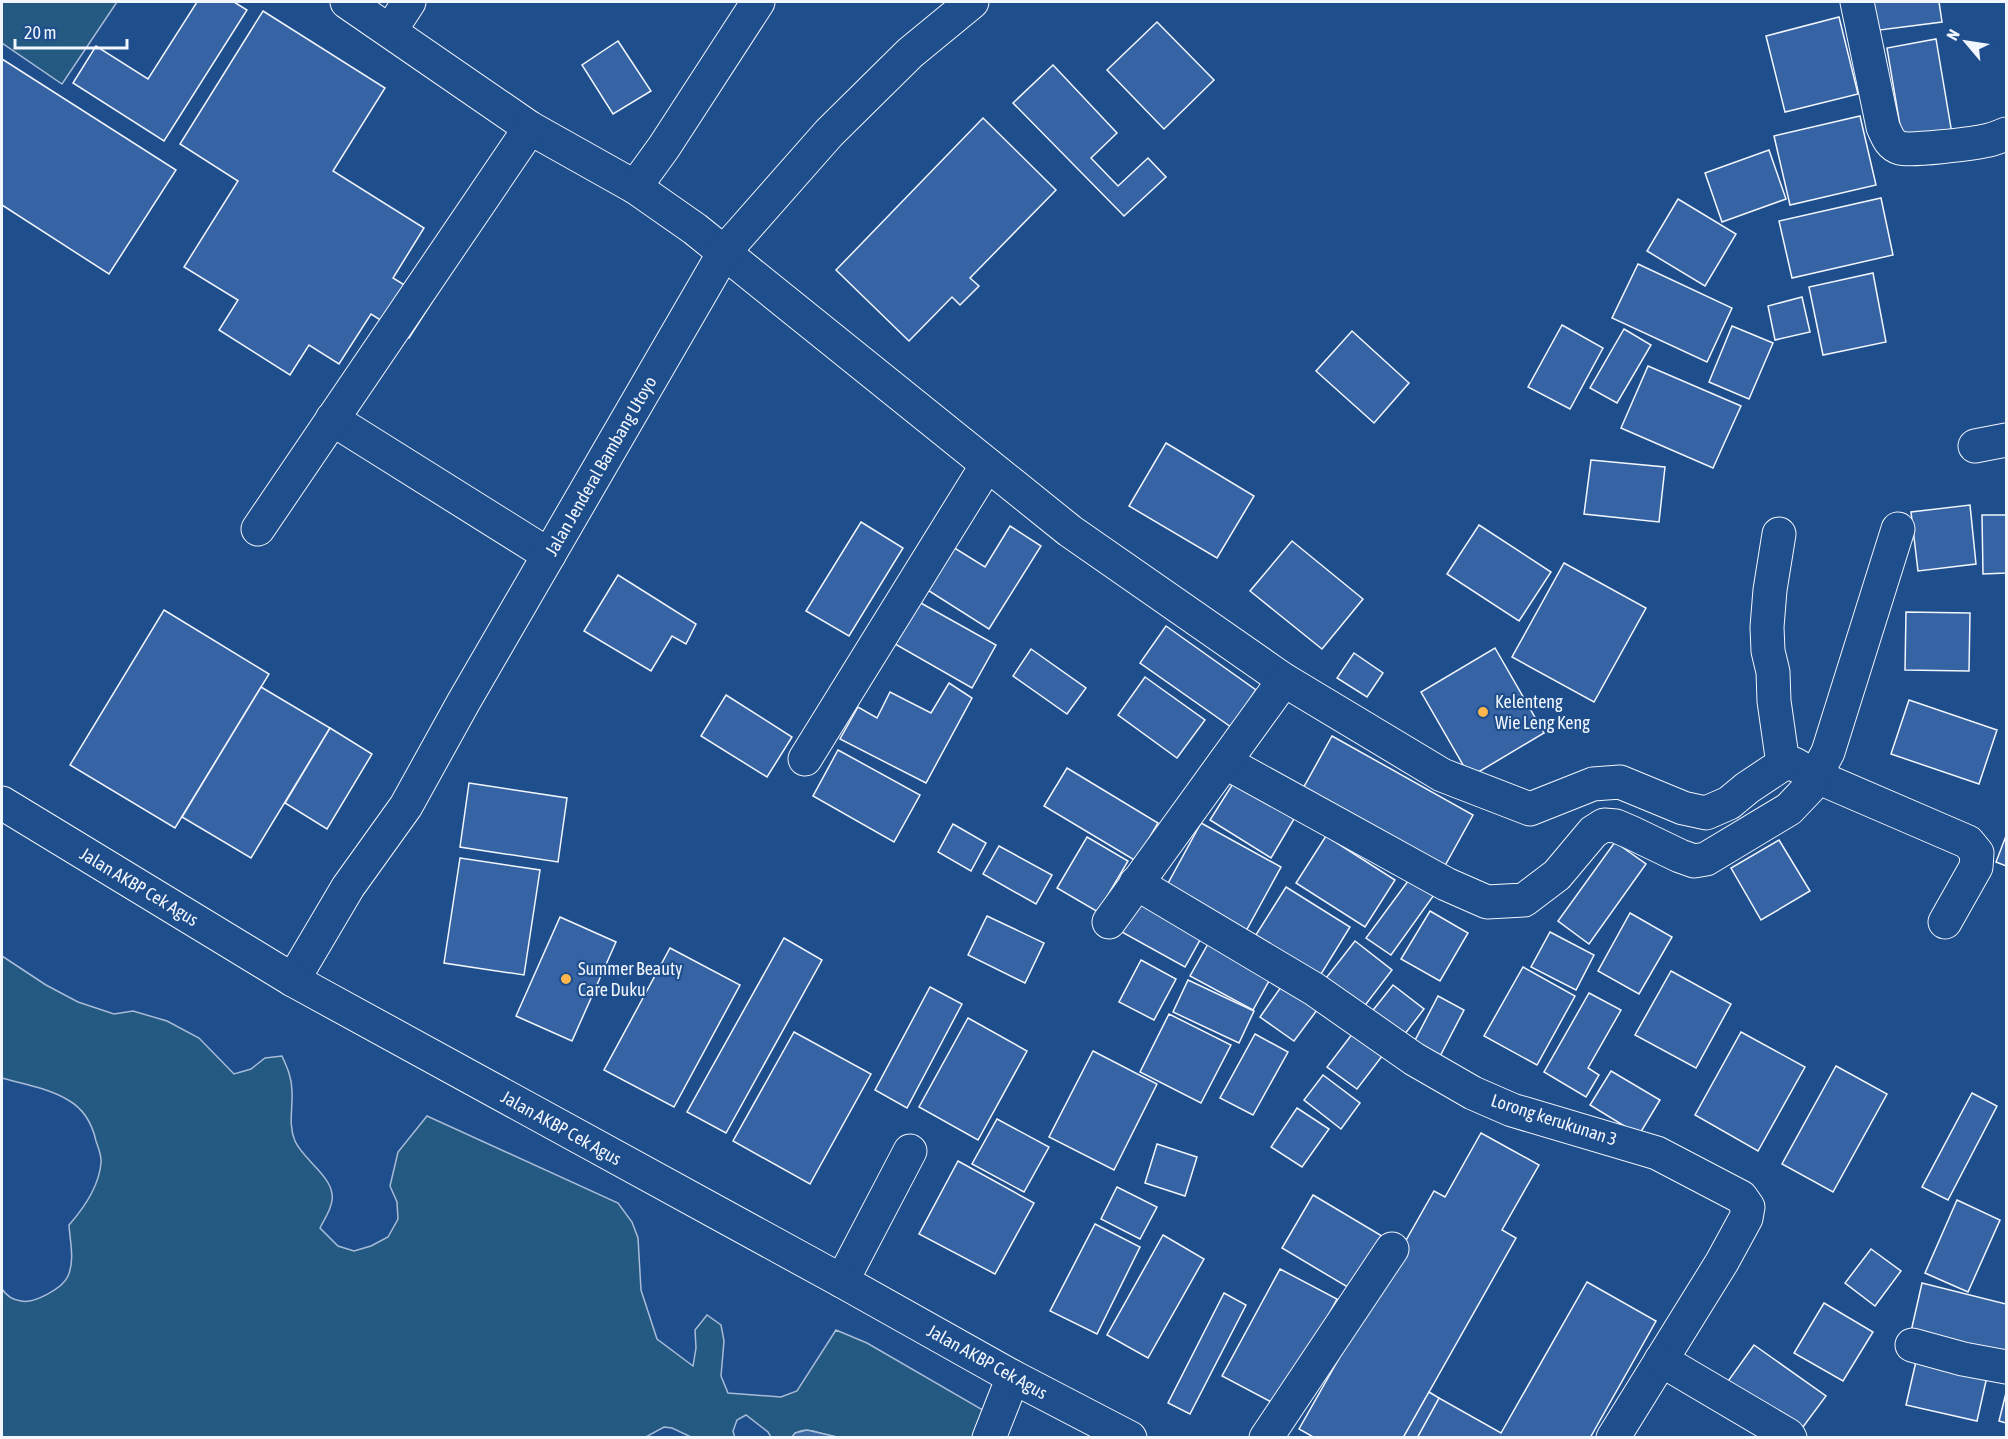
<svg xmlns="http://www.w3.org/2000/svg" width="2008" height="1439" viewBox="0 0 2008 1439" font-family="'Asap Condensed',sans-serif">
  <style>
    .green { fill: #245a82; stroke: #a8bbd7; stroke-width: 1.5 }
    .water { fill: #3b69a3; stroke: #a8bbd7; stroke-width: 1.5 }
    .building { fill: #3563a3; stroke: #f2f6ff; stroke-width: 1.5 }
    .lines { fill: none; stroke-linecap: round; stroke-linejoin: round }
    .minor-casing { stroke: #f2f6ff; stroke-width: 35 }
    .major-casing { stroke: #f2f6ff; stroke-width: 35 }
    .minor { stroke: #1f4e8c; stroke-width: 33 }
    .major { stroke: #1f4e8c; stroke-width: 33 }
    .poi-dot { fill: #ffb74d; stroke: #1f4e8c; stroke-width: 2 }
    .labels { text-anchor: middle; stroke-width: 4.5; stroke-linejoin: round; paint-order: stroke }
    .street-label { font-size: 18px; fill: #f2f6ff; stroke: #1f4e8c }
    .poi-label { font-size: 18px; fill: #f2f6ff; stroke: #1f4e8c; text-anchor: start }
  </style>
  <rect width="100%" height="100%" fill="#1f4e8c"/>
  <g class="green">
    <polygon points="2,2 117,2 62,84 2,43"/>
    <path d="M2,956L46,985L78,1002L114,1014L133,1011L167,1021L199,1038L234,1074L251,1069L265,1058L282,1056C287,1067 292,1078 292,1091C293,1108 288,1125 295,1141C303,1159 330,1175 332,1194C334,1205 325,1218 320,1228L338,1246L354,1251L371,1246L388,1237L398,1219L397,1202L390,1186L398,1152L427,1116L618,1203L632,1222L638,1238L641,1290L657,1339L693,1366L696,1348L695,1330L707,1315L721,1325L724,1341L721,1376L728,1393L781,1397L797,1391L836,1330L867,1343L988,1413L978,1437C932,1437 885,1439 839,1437C824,1437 803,1422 792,1437H771L768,1432L746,1415L737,1420L733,1431L735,1438L691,1437L672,1428L664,1427L644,1438L2,1437V1289C6,1295 13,1300 21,1301C34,1304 63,1288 68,1276C75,1260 70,1242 69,1225C84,1208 99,1186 101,1163C102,1156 98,1147 96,1141C92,1123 84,1109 68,1100C48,1088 23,1084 2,1078Z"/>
  </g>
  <polygon class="water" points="807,1430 833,1436 836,1437 792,1437 795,1433"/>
  <g class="building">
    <polygon points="197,2 234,2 247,10 164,141 73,83 96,46 148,79"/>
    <polygon points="1868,2 1939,2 1942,22 1872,31"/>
    <polygon points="263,11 385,88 333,171 424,228 393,278 432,302 409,338 371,314 339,364 309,345 290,375 219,330 238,300 184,267 238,181 180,144"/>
    <polygon points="1839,17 1858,94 1785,112 1766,36"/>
    <polygon points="1157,22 1214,80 1164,129 1107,70"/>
    <polygon points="1936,39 1952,134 1903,143 1887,48"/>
    <polygon points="618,41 651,91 613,114 582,65"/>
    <polygon points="2,59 176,170 109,274 2,205"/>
    <polygon points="1053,65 1117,133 1091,158 1118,186 1148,158 1166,177 1124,216 1013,103"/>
    <polygon points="1860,116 1876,185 1790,205 1774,136"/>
    <polygon points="983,118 1056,190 970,278 979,286 960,305 952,297 909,341 836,270"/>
    <polygon points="1769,150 1786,199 1722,222 1705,173"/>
    <polygon points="1881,198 1893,255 1792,278 1779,221"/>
    <polygon points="1678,199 1736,234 1705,286 1647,251"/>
    <polygon points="1638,264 1732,308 1707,362 1612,318"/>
    <polygon points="1873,273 1886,342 1823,355 1809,287"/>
    <polygon points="1802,297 1810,332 1775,340 1768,306"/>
    <polygon points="1562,325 1603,348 1570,409 1528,387"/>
    <polygon points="1732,326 1773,343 1749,399 1709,382"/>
    <polygon points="1624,329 1651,345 1617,403 1590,388"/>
    <polygon points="1352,331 1409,383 1374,423 1316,371"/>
    <polygon points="1648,366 1741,406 1713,468 1621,428"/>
    <polygon points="1166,443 1254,496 1217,558 1129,506"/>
    <polygon points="1591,460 1665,467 1659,522 1584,514"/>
    <polygon points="1970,505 1976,564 1918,571 1911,512"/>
    <polygon points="1982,515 2006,515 2006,573 1983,574"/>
    <polygon points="861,522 903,548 849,636 806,611"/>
    <polygon points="1479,525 1551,572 1519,621 1447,574"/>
    <polygon points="1010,526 1041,546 989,629 926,589 953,547 985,567"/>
    <polygon points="1292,541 1363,599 1322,649 1250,591"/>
    <polygon points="1564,563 1646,608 1594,702 1512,657"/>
    <polygon points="618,575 696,624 686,644 672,636 651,671 584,631"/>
    <polygon points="919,602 996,645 972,688 895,644"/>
    <polygon points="164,610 269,674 175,828 70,765"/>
    <polygon points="1906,612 1970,613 1969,671 1905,670"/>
    <polygon points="1166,626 1256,690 1231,727 1140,663"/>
    <polygon points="1495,648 1544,733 1470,777 1421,692"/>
    <polygon points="1031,649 1086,688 1067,714 1013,676"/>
    <polygon points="1354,653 1383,673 1367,697 1337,678"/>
    <polygon points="1145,677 1205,720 1177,758 1118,715"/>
    <polygon points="949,683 972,698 926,783 840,739 858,707 877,718 890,692 931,713"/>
    <polygon points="261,687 330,728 251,858 182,817"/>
    <polygon points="726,695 792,737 767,777 701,736"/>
    <polygon points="1909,700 1997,730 1979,784 1891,754"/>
    <polygon points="330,728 372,754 327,829 285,803"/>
    <polygon points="1332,736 1473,815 1442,871 1301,792"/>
    <polygon points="838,750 920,795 894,842 813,796"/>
    <polygon points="1067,768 1158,823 1136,861 1044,806"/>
    <polygon points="1234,782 1294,819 1271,858 1210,820"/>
    <polygon points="469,783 567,798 558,862 460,847"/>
    <polygon points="1201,823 1281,867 1246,931 1166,887"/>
    <polygon points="953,824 986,843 971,871 938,852"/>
    <polygon points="1326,836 1395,880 1365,927 1296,883"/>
    <polygon points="2006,836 2006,866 1996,862"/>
    <polygon points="1087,837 1128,861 1098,912 1057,888"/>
    <polygon points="1779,840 1810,891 1761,920 1731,868"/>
    <polygon points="1615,842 1646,864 1589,944 1558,921"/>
    <polygon points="999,846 1052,875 1036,904 983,874"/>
    <polygon points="460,858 540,870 524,975 444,963"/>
    <polygon points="1411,877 1434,895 1391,955 1366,938"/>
    <polygon points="1286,887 1350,927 1318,979 1254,938"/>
    <polygon points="1140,895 1205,931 1185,967 1120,931"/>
    <polygon points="1430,911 1468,933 1440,981 1401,959"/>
    <polygon points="1630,913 1672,937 1639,994 1598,971"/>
    <polygon points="987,916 1044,943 1025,983 968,955"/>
    <polygon points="560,917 616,942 572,1041 516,1016"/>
    <polygon points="1550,932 1594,955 1576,990 1531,967"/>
    <polygon points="1213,935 1275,970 1253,1010 1190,976"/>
    <polygon points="784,938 822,960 726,1133 687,1112"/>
    <polygon points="1355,941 1392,970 1357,1016 1319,987"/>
    <polygon points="670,948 740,985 674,1107 604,1070"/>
    <polygon points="1141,960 1176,979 1154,1020 1119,1002"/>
    <polygon points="1523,967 1575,996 1537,1065 1484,1036"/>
    <polygon points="1671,971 1731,1004 1696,1068 1635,1035"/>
    <polygon points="1288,977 1323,1002 1294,1041 1260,1017"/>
    <polygon points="1188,980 1254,1011 1239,1043 1173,1012"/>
    <polygon points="1393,985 1424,1009 1401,1039 1370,1014"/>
    <polygon points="930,987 962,1004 907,1108 875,1090"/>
    <polygon points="1589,993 1621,1010 1588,1068 1599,1075 1586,1097 1544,1072"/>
    <polygon points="1438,996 1464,1010 1437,1062 1411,1048"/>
    <polygon points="1169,1014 1231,1045 1201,1103 1140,1072"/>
    <polygon points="968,1018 1027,1051 978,1140 919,1107"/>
    <polygon points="1356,1029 1386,1051 1357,1089 1327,1067"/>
    <polygon points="794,1032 871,1074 810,1184 733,1141"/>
    <polygon points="1741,1032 1805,1067 1758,1151 1695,1115"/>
    <polygon points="1255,1034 1288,1052 1253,1115 1220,1098"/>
    <polygon points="1093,1051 1157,1084 1114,1170 1049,1137"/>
    <polygon points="1836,1066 1887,1094 1833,1192 1782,1164"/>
    <polygon points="1611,1071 1660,1100 1639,1135 1590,1105"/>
    <polygon points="1323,1075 1360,1103 1341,1129 1304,1100"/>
    <polygon points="1972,1093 1997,1106 1948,1200 1922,1187"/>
    <polygon points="1297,1108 1329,1129 1302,1167 1271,1147"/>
    <polygon points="997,1119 1049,1147 1024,1192 972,1164"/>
    <polygon points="1481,1133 1539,1165 1502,1230 1516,1238 1403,1438 1315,1438 1299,1429 1434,1191 1445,1197"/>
    <polygon points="1157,1144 1197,1157 1185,1196 1145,1183"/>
    <polygon points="958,1161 1034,1203 995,1274 919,1234"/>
    <polygon points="1117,1187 1157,1207 1140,1239 1101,1219"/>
    <polygon points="1313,1195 1387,1239 1356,1292 1282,1248"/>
    <polygon points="1957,1200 2000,1220 1968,1292 1925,1273"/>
    <polygon points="1095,1224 1140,1247 1097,1334 1050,1311"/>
    <polygon points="1163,1235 1204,1259 1148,1358 1107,1335"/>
    <polygon points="1871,1249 1901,1271 1875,1306 1845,1283"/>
    <polygon points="1280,1269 1337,1299 1279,1406 1222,1376"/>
    <polygon points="1587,1282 1656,1321 1590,1438 1417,1438 1439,1398 1501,1433"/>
    <polygon points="1922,1283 2006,1304 2006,1359 1910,1336"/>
    <polygon points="1224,1293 1246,1305 1190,1414 1168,1403"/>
    <polygon points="1824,1303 1873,1332 1843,1381 1794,1353"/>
    <polygon points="1754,1345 1826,1396 1797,1435 1726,1384"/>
    <polygon points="1917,1357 1988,1372 1977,1421 1906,1405"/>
    <polygon points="1429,1392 1439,1398 1417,1438 1403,1438"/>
    <polygon points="2006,1393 2006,1423 1999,1421"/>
  </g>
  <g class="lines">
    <defs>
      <g id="minor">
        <polyline points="347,2 530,128 635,187 695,229 1070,531 1284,680 1442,775 1530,809 1593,784 1620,782 1683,808 1706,813 1729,803 1747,788 1783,764 1794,764 1815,776 1968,842 1977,853 1976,867 1945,922"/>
        <path d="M1857,2L1883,127C1887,136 1890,145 1900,148C1911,151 1971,144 1984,141C1992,140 1999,137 2006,134"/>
        <polyline points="390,31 409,2"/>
        <polyline points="635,187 664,147 758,2"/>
        <polyline points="332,419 549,555"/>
        <polyline points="1975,446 2006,440"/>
        <polyline points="258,529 530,128"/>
        <polyline points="1779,534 1770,590 1767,627 1768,651 1773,672 1774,701 1783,764"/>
        <polyline points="805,759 987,465"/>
        <polyline points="1225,762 1446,884 1487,902 1524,900 1557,875 1593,832 1604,825 1616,826 1630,832 1680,856 1694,861 1706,859 1789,809 1809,788 1828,752 1898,529"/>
        <polyline points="1136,883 1314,989 1414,1059 1473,1093 1512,1110 1657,1153 1741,1197 1748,1207 1746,1218 1722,1262 1613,1438"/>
        <polyline points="1109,922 1284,680"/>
        <polyline points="293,980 348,887 406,806 463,703 725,251 829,133 910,53 972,2"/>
        <polyline points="842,1281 910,1151"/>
        <polyline points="1912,1345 1963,1359 2006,1367"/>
        <polyline points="1661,1360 1788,1435 1790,1438"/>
        <polyline points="989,1438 1013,1377"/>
        <polyline points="1266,1438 1392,1249"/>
      </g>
      <polyline id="major" points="2,803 293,980 842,1281 1013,1377 1130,1438"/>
    </defs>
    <use href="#minor" class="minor-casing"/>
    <use href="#major" class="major-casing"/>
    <use href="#minor" class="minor"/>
    <use href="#major" class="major"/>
  </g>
  <g class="poi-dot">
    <circle cx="1483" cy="712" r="6"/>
    <circle cx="566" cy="979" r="6"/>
  </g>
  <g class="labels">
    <g class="street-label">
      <text transform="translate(601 466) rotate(-60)" y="6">Jalan Jenderal Bambang Utoyo</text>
      <text transform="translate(139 887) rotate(31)" y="6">Jalan AKBP Cek Agus</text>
      <text transform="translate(1554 1120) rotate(18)" y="6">Lorong kerukunan 3</text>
      <text transform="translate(561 1128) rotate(29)" y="6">Jalan AKBP Cek Agus</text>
      <text transform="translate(987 1362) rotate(29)" y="6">Jalan AKBP Cek Agus</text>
    </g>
    <g class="poi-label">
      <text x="1495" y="708">Kelenteng<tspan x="1495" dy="21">Wie Leng Keng</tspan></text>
      <text x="578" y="975">Summer Beauty<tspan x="578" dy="21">Care Duku</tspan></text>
    </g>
  </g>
  <rect width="2008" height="1439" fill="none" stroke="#f2f6ff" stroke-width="6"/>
  <g transform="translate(1966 42) rotate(299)" stroke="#1f4e8c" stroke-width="4.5" paint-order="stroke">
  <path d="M0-4.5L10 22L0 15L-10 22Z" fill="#f2f6ff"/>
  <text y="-9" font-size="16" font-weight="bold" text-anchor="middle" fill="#f2f6ff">N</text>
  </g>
  <path d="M15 39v9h112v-9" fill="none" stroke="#f2f6ff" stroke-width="3"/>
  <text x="24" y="39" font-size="18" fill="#f2f6ff" stroke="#1f4e8c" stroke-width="4.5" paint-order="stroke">20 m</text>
</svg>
